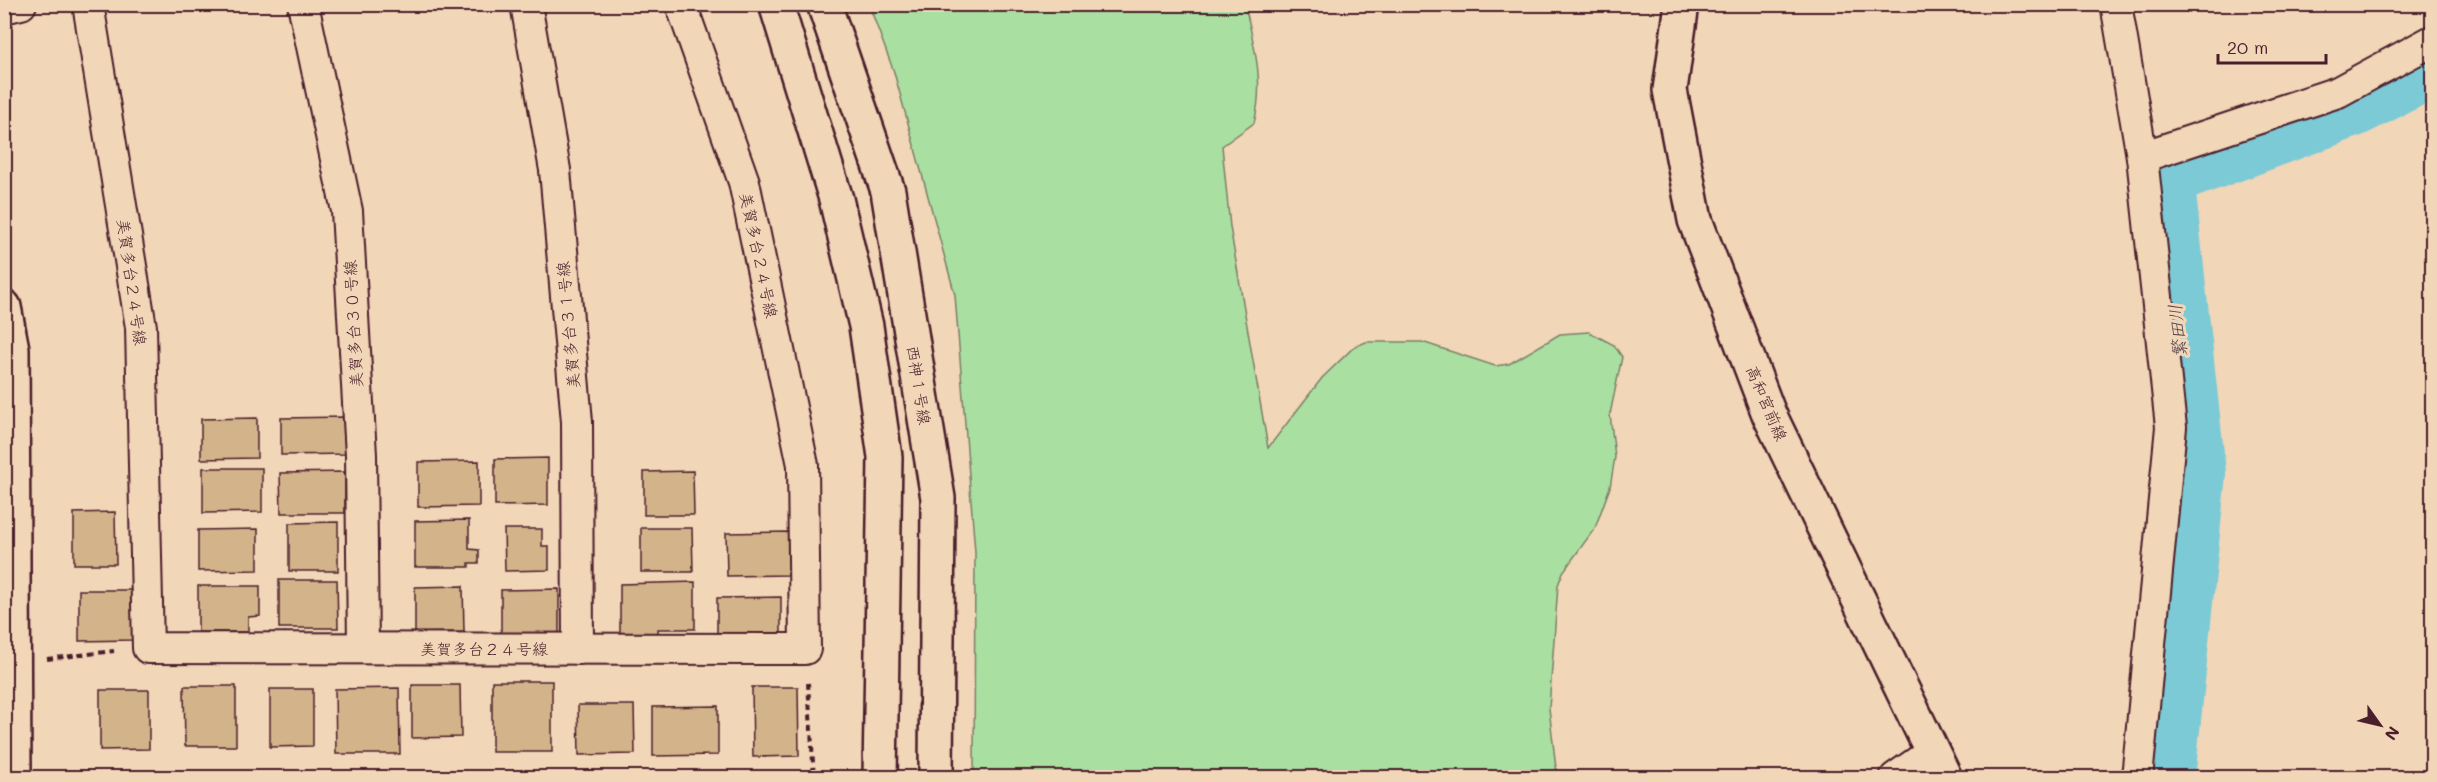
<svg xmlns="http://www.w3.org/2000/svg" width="2437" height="782" viewBox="0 0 2437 782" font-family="Mali,'Klee One',sans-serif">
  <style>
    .green { fill: #aadfa2; stroke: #7a7f66; stroke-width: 1.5 }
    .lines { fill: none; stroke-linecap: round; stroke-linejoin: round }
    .river { stroke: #7bcad6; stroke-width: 64 }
    .building { fill: #d3b389; stroke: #4a1f2b; stroke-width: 1.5 }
    .minor-casing { stroke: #4a1f2b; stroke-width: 34 }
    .tertiary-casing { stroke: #4a1f2b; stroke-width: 38 }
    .path { stroke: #4a1f2b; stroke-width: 4; stroke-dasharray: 6 4.5; stroke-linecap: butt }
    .minor { stroke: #f1d6b8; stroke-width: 30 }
    .tertiary { stroke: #f1d6b8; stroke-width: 33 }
    .labels { text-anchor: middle; stroke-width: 6; stroke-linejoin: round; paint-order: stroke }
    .street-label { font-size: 16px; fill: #4a1f2b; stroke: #f1d6b8 }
    .water-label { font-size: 18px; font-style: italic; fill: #54414d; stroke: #f1d6b8 }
  </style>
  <rect width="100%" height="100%" fill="#f1d6b8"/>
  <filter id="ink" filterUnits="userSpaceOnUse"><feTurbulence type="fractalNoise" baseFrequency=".0167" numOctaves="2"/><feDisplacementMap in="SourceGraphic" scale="12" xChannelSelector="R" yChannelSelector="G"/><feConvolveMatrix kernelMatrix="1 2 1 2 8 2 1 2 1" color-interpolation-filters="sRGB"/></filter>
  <g filter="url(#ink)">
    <path class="green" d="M869,5H1245C1254,46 1265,81 1254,123L1222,146L1230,227L1268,448L1322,378L1354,347L1366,342H1422L1495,366L1509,364L1560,334L1589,332L1614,345L1622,357L1610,414L1615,457L1610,487L1595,528L1563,572L1558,585L1549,708L1557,777H974L975,552L955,295L894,72Z"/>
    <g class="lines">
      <polyline class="river" points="2163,778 2194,473 2162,176 2353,105 2432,65"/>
    </g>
    <g class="building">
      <polygon points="346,417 346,454 281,455 281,418"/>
      <polygon points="257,418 257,458 201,459 201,419"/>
      <polygon points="548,458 548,505 495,506 495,459"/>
      <polygon points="479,461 479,506 418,507 418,462"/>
      <polygon points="203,468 262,468 262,512 203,513"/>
      <polygon points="693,471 694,515 644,515 644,472"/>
      <polygon points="345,472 345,513 281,513 280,473"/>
      <polygon points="115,512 116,564 74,564 74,513"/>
      <polygon points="469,520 469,549 479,550 479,563 469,563 469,567 415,567 415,521"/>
      <polygon points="338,522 338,571 289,571 289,523"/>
      <polygon points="641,528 692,528 693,572 641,572"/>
      <polygon points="258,529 258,570 198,571 198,530"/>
      <polygon points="504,529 542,529 542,546 549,546 549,570 505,571"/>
      <polygon points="790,532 790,575 727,576 726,533"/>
      <polygon points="279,580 337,580 338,628 279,628"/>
      <polygon points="695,582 695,629 658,629 658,642 620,642 620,584"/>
      <polygon points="198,586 260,586 260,616 248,617 248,632 198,632"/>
      <polygon points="463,586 464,632 415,633 415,587"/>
      <polygon points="559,589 559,636 501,636 501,590"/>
      <polygon points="79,590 132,590 133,640 79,641"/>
      <polygon points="781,597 781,644 717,644 717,598"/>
      <rect x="492" y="681" width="60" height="71"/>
      <polygon points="412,685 460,685 461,737 412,738"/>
      <polygon points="184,686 236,686 236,746 185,746"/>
      <polygon points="752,687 798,687 799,756 753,757"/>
      <polygon points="399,688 400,754 336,754 335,689"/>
      <polygon points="270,689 313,689 313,746 270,747"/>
      <polygon points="100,690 149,690 149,749 100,750"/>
      <polygon points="578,705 634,705 635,754 579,755"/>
      <polygon points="718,706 718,755 653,756 653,707"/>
    </g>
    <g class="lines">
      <defs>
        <g id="minor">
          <polyline points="88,4 141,327 148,648 805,649 803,465 744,182 681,4"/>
          <polyline points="303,4 347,211 361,455 363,648"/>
          <polyline points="526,4 555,170 577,422 578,649"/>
          <polyline points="2116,4 2142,157 2171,427 2137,778"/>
          <polyline points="4,8 21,4"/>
          <polyline points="2142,157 2338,92 2432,41"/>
          <polyline points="1895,778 1932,752"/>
        </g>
        <g id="tertiary">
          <polyline points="776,4 836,199 866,326 885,457 880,778"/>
          <polyline points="824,4 888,191 938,498 936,778"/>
          <polyline points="1682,4 1670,90 1695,220 1769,414 1945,778"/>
          <polyline points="4,307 12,349 14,778"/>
        </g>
      </defs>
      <use href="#minor" class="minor-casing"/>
      <use href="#tertiary" class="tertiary-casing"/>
      <g class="path">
        <polyline points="47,659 114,651"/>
        <polyline points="808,683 814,778"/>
      </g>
      <use href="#minor" class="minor"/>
      <use href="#tertiary" class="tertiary"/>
    </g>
  </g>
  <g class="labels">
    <g class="street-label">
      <text transform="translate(759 255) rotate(78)" y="6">美賀多台２４号線</text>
      <text transform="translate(132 282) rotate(82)" y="6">美賀多台２４号線</text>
      <text transform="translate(353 324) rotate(-93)" y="6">美賀多台３０号線</text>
      <text transform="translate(568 325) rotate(-95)" y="6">美賀多台３１号線</text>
      <text transform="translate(919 385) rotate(81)" y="6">西神１号線</text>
      <text transform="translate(1767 403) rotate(67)" y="6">高和宮前線</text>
      <text x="484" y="655">美賀多台２４号線</text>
    </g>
    <g class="water-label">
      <text transform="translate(2178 331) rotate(-96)" y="6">繁田川</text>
    </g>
  </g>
  <rect width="2437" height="782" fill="none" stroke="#f1d6b8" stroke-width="24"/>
  <rect x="12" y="12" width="2413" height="758" fill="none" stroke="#4a1f2b" stroke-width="2" filter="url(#ink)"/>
  <g transform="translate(2380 725) rotate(124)" stroke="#f1d6b8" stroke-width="4.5" paint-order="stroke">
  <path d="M0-4.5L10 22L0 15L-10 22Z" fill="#4a1f2b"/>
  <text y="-9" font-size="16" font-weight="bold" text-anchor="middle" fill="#4a1f2b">N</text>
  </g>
  <path d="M2218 54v9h108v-9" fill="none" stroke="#4a1f2b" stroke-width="3"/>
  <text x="2227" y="54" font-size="18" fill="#4a1f2b" stroke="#f1d6b8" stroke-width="4.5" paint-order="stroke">20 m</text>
</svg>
